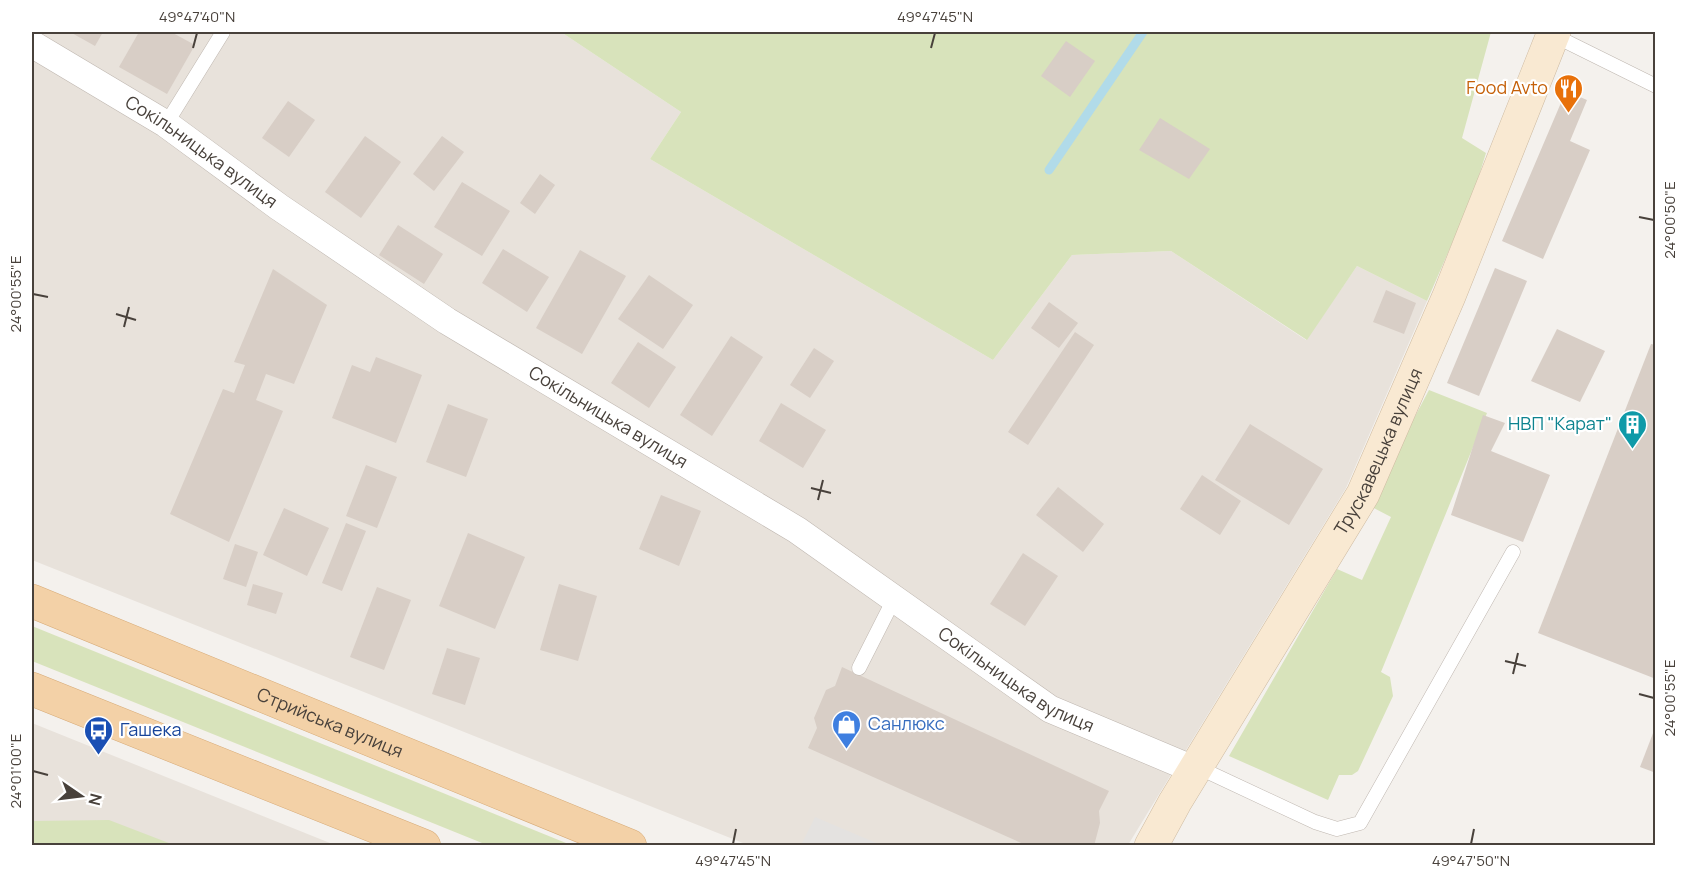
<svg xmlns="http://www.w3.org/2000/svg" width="1687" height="877" viewBox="0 0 1687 877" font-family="Manrope,sans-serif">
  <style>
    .residential { fill: #e8e2db }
    .green { fill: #d8e3bb }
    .parking { fill: #e4e2e0 }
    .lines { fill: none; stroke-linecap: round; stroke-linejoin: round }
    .stream { stroke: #b1dbe9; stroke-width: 9 }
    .building { fill: #d8cec6 }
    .lane-casing { stroke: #bfb7b0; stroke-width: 15 }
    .street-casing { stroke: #bfb7b0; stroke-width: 28 }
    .secondary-casing { stroke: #cebba2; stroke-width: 34 }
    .primary-casing { stroke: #d7ab78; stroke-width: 34 }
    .lane { stroke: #fff; stroke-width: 14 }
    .street { stroke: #fff; stroke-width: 27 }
    .secondary { stroke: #f9e9d2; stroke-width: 33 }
    .primary { stroke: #f3d1a7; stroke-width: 33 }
    .ticks { fill: none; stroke: #48413b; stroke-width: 2 }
    .labels { text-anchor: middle; stroke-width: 4.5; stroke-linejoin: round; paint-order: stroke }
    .food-label { font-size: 18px; fill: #c56008; stroke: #fff; text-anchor: end }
    .street-label { font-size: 18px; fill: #48413b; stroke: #fff }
    .culture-label { font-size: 18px; fill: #0d838f; stroke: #fff; text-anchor: end }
    .shop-label { font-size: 18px; fill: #366cbe; stroke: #fff; text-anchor: start }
    .transit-label { font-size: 18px; fill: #164399; stroke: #fff; text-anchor: start }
    .neatline { fill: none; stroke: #48413b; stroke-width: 2 }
    .ticks-label { font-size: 15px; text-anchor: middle; fill: #48413b }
  </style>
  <rect width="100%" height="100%" fill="#f4f1ed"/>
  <g class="residential">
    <polygon points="32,32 561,32 681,112 650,159 993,360 1072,255 1171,251 1306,340 1357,266 1427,301 1346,488 1128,845 748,845 32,560"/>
    <polygon points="32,723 335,845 32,845"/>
  </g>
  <g class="green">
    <polygon points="561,32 1491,32 1462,138 1486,153 1473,195 1427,301 1357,266 1307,340 1171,251 1072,255 993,360 650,159 681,112"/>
    <polygon points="1429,390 1487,413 1381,672 1390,677 1393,696 1358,771 1352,775 1339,775 1328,800 1229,756 1337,569 1362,580 1391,517 1368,505"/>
    <polygon points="32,626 571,845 487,845 32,661"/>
    <polygon points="109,820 174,845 32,845 32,821"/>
  </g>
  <polygon class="parking" points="815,817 881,845 801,845"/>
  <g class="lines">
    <polyline class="stream" points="1049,170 1143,32"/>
  </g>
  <g class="building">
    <polygon points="70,32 103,32 95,46"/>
    <polygon points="139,32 171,32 195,45 167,94 119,67"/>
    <polygon points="1066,41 1095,61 1070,97 1041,76"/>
    <polygon points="1566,91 1587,100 1570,141 1590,150 1543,259 1502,241"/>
    <polygon points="288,101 315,120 289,157 262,138"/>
    <polygon points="1160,118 1210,149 1189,179 1139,150"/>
    <polygon points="365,136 401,162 361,218 325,192"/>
    <polygon points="442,136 464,152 434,191 413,174"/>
    <polygon points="540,174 555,185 535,214 520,203"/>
    <polygon points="462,182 510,211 482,256 434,227"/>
    <polygon points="398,225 443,254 424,284 379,255"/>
    <polygon points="503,249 549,277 527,312 482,283"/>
    <polygon points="580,250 626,276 582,354 536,328"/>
    <polygon points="1495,268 1527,281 1479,396 1447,383"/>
    <polygon points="273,269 327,305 294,384 266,374 256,400 283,411 229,542 170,514 223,389 234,393 245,365 234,362"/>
    <polygon points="649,275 693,305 663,349 618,319"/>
    <polygon points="1386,290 1416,303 1404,334 1373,322"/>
    <polygon points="1049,302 1078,323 1059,348 1031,328"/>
    <polygon points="1557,329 1605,351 1580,402 1531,381"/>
    <polygon points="1075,332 1094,345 1028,445 1008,432"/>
    <polygon points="731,336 763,357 712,436 680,415"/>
    <polygon points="638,342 676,367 649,408 611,383"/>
    <polygon points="1651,344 1656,345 1656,679 1538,633"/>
    <polygon points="814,348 834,361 810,398 790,385"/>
    <polygon points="376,357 422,375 396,443 332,418 352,365 370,372"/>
    <polygon points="781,403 826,430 803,468 759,441"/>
    <polygon points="448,404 488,419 466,477 426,462"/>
    <polygon points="1483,415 1505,423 1491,451 1550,475 1523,542 1451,515"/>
    <polygon points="1250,424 1323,469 1289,525 1215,480"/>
    <polygon points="366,465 397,477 377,528 346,516"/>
    <polygon points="1202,475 1241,501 1220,535 1180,509"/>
    <polygon points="1058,487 1104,524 1083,552 1036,515"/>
    <polygon points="661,495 701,511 679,566 639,549"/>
    <polygon points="284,508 329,528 307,576 263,555"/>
    <polygon points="346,523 366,531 342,591 322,583"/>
    <polygon points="468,533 525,557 495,629 439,606"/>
    <polygon points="235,544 258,552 246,587 223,579"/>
    <polygon points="1023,553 1058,576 1025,626 990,604"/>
    <polygon points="253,584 283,593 276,614 247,605"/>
    <polygon points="559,584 597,596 578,661 540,650"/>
    <polygon points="377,587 411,600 384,670 350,657"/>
    <polygon points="447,648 480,658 465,705 432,694"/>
    <polygon points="842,667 1109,791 1099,811 1100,823 1094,846 1028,846 808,748 817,728 814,718 826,690 835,686"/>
    <polygon points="1655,728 1656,728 1656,773 1640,767"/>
  </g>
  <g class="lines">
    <defs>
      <g id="lane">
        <polyline points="1553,35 1656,86"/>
        <polyline points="166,124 223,32"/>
        <polyline points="859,668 894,599"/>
        <polyline points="1195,770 1208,772 1315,822 1337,829 1360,823 1513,552"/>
      </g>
      <g id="street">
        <path id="s1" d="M32,44L166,124L279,207L447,321L797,530L1050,709L1195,770"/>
      </g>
      <g id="secondary">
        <path id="s2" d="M1151,846L1175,802L1363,494L1449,296L1554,32"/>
      </g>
      <g id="primary">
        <path id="s3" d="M32,601L630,846"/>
        <polyline points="32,689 424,846"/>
      </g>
    </defs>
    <use href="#lane" class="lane-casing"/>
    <use href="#street" class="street-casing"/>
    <use href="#secondary" class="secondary-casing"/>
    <use href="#primary" class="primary-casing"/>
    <use href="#lane" class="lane"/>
    <use href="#street" class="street"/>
    <use href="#secondary" class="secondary"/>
    <use href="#primary" class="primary"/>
  </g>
  <path class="ticks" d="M193,48L197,33M931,48L935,33M1639,217L1654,220M33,294L48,297M116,314L136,320M124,327L129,307M811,488L831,493M818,500L823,480M1505,661L1526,666M1513,674L1518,653M1639,694L1654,698M33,771L48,775M733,844L736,829M1471,844L1474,829"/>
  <defs>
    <symbol id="restaurant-pin" viewBox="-11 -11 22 30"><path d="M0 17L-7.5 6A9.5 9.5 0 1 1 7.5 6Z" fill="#e8710a" stroke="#fff"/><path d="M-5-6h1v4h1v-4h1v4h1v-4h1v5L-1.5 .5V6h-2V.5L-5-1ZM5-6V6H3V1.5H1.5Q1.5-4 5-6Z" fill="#fff"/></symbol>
    <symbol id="building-pin" viewBox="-11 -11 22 30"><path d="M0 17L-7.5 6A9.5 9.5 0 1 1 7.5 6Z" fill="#0f9aa8" stroke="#fff"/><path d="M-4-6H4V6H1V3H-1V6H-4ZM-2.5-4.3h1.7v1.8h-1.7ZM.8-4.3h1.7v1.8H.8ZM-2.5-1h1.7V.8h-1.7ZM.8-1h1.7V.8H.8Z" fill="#fff"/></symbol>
    <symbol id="shop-pin" viewBox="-11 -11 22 30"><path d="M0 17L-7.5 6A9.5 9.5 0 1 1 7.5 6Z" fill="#3f7fe0" stroke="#fff"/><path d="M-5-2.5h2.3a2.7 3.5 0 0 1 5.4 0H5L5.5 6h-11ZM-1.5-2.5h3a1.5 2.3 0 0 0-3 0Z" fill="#fff"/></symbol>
    <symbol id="bus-pin" viewBox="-11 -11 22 30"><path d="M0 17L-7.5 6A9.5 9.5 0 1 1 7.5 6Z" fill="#1a4fb4" stroke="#fff"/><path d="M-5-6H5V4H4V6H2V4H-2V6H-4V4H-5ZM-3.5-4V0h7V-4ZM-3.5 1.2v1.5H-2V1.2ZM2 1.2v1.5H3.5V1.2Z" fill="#fff"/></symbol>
  </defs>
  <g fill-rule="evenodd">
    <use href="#restaurant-pin" x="1552" y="72" width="33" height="45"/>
    <use href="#building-pin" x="1616" y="408" width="33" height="45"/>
    <use href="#shop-pin" x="830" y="708" width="33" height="45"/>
    <use href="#bus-pin" x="82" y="714" width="33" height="45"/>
  </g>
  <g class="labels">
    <g class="food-label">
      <text x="1548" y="94">Food Avto</text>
    </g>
    <g class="street-label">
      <text dy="6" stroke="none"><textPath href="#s1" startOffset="201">Сокільницька вулиця</textPath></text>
      <text dy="6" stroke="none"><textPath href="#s1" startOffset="687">Сокільницька вулиця</textPath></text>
      <text dy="6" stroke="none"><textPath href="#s2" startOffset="456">Трускавецька вулиця</textPath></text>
      <text dy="6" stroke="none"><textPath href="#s1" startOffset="1173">Сокільницька вулиця</textPath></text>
      <text dy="6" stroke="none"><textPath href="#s3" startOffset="322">Стрийська вулиця</textPath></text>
    </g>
    <g class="culture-label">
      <text x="1612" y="430">НВП "Карат"</text>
    </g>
    <g class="shop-label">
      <text x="868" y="730">Санлюкс</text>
    </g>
    <g class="transit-label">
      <text x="120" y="736">Гашека</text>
    </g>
  </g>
  <rect width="1687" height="877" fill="none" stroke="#ffffff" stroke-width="66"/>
  <g transform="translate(81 796) rotate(104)" stroke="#ffffff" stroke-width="4.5" paint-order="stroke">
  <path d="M0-4.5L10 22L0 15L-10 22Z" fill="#48413b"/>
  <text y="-9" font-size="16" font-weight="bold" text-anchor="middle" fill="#48413b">N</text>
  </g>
  <rect x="33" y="33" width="1621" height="811" class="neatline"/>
  <g class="ticks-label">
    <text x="197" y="22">49°47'40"N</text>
    <text x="935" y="22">49°47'45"N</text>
    <text transform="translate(1670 220) rotate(-90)" y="5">24°00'50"E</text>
    <text transform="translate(16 294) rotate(-90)" y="5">24°00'55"E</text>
    <text transform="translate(1670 698) rotate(-90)" y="5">24°00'55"E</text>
    <text transform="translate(16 771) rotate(-90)" y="5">24°01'00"E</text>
    <text x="733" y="866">49°47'45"N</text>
    <text x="1471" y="866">49°47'50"N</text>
  </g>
</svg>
